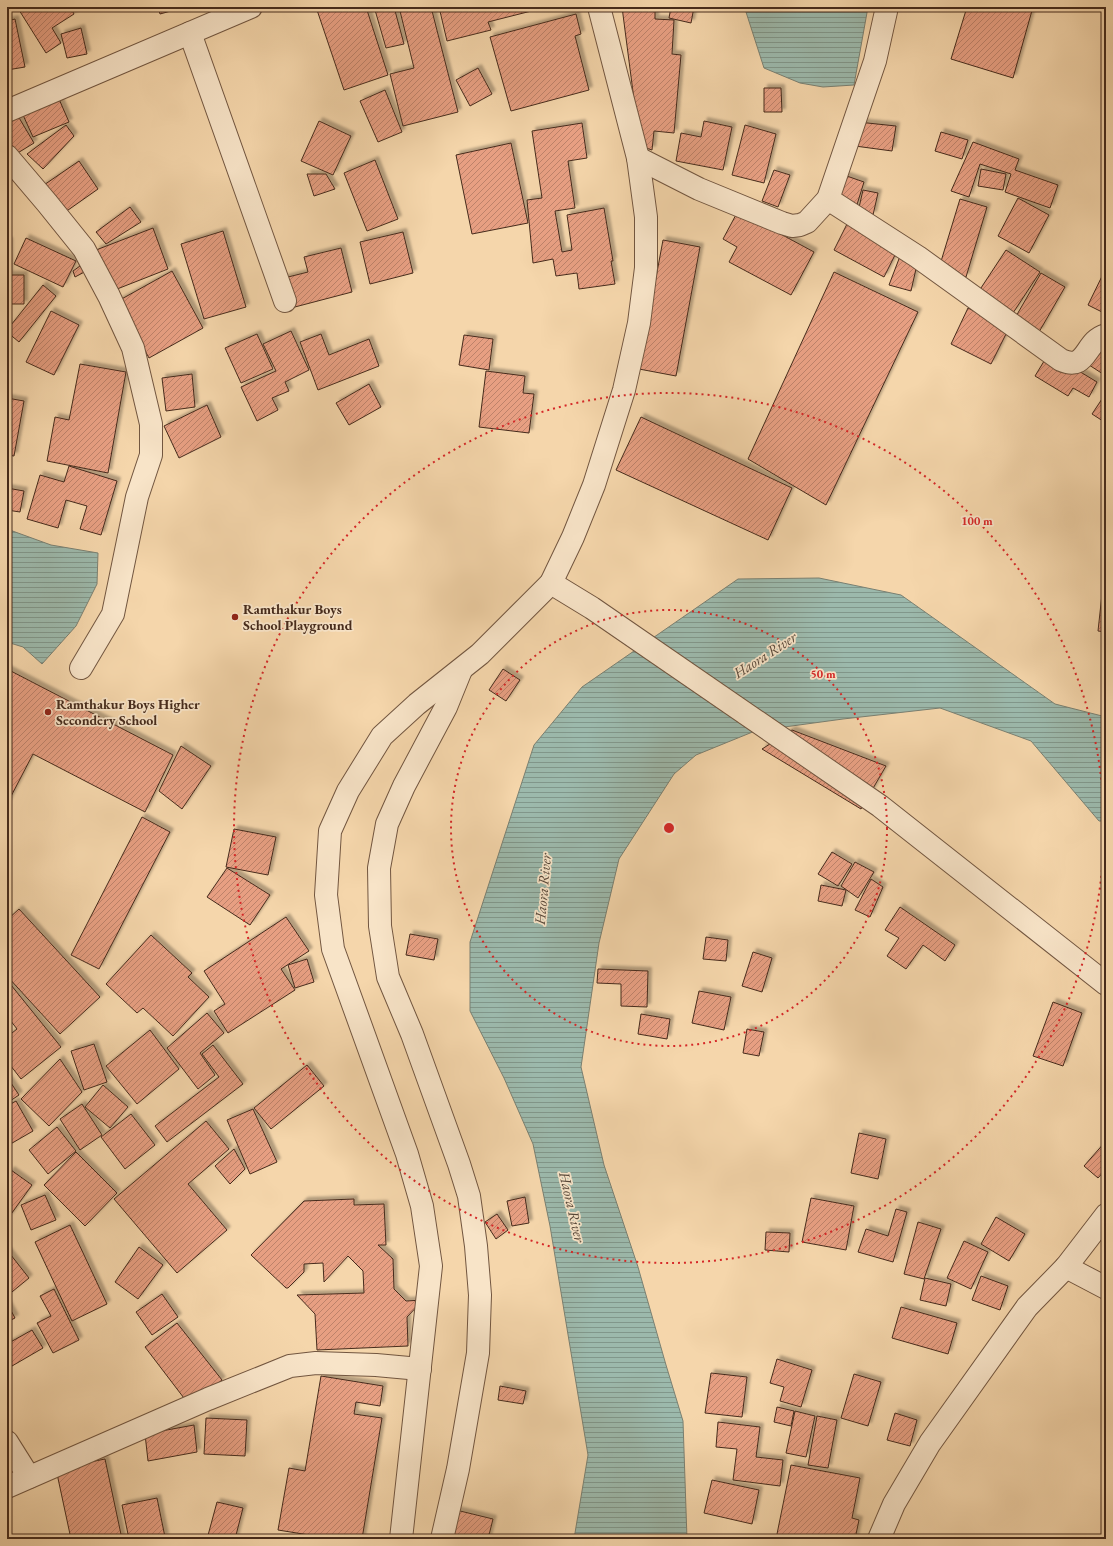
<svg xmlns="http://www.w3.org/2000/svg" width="1113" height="1546" viewBox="0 0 1113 1546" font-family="'EB Garamond',serif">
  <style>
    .water { fill: url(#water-rules); stroke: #7a8072 }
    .building { fill: url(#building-hatch); stroke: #462b1c; filter: url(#shadow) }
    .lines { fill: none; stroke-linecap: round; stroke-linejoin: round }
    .minor-casing { stroke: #725640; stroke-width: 24 }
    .minor { stroke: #f8e4c8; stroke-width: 22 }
    .ring { fill: none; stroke: #d62828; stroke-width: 2; stroke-dasharray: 2 4 }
    .poi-dot { fill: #8f2418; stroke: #f8e4c8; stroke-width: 1.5 }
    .labels { text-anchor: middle; stroke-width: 3.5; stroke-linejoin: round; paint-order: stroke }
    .poi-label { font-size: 14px; font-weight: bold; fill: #462b1c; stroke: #f8e4c8; text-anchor: start }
    .water-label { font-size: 15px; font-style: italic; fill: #574739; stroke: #f8e4c8 }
    .centre { fill: #d62828; stroke: #f8e4c8; stroke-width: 2 }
    .ring-label { font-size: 12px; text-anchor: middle; font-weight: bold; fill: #d62828; stroke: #f8e4c8; stroke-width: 3.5; stroke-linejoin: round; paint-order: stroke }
  </style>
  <defs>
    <pattern id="water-rules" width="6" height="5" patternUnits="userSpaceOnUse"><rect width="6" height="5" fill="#9cb9ac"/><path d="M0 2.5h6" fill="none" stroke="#81978b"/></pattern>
    <pattern id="building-hatch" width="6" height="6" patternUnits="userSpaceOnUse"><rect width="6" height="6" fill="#e79f82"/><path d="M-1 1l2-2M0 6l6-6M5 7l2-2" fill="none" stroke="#bd826a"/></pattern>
    <filter id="shadow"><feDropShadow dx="3.5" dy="-3.5" stdDeviation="1" flood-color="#0004"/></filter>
  </defs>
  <rect width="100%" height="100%" fill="#f5d6ab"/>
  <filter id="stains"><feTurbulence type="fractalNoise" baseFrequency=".005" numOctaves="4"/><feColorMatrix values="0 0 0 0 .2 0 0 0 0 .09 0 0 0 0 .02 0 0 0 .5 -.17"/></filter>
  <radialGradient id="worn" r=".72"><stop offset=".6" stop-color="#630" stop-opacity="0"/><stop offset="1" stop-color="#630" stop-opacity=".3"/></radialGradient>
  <g class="water">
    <polygon points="748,7 868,7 854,85 823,87 800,83 764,68 746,12"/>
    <polygon points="7,529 51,545 98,553 97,584 76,626 42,664 23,647 7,642"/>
    <polygon points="819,578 901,595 1055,704 1106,717 1106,821 1099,821 1031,741 940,708 843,719 755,731 696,755 674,774 619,859 599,943 581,1067 604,1165 638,1267 666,1365 683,1421 687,1539 574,1539 588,1455 550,1226 533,1144 504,1078 470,1011 470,942 534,745 582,687 738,579"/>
  </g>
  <g class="building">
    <polygon points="23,7 70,7 74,14 52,28 61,43 46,53 19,10"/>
    <polygon points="158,7 185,7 160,14"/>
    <polygon points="316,7 366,7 388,75 344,90"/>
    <polygon points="386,7 394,7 404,44 386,48 375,10"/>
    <polygon points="399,7 431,7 458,112 403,126 390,74 414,68"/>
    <polygon points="439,7 471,7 472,10 482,7 547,7 488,22 491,30 447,41"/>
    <polygon points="622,7 655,7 655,19 674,20 672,54 681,55 674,133 654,131 652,150 640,146"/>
    <polygon points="671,7 694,7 691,23 669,18"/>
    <polygon points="967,7 1033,7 1013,78 951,59"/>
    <polygon points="576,14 581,34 575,36 589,90 511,111 490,37"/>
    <polygon points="15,19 25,67 7,70 7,21"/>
    <polygon points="81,28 87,54 67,58 61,34"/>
    <polygon points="478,68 492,94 470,106 456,80"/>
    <polygon points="764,88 781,88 782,112 764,112"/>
    <polygon points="385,90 402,132 378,142 360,101"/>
    <polygon points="59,99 69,122 33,137 23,115"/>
    <polygon points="18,116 34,143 16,154 7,139 7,122"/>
    <polygon points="319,121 351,136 333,175 301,161"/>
    <polygon points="704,121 732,127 723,170 676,161 681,133 701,137"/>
    <polygon points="858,122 896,126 892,151 855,146"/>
    <polygon points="582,123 587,158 568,161 575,208 555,211 562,252 572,250 567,215 604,208 613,261 611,261 615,284 579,289 577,273 556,276 553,259 533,263 527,200 542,198 532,131"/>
    <polygon points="66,125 74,136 43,169 27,154"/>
    <polygon points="745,125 776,134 764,183 732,175"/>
    <polygon points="941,132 968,140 962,159 935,151"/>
    <polygon points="973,142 1019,159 1015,170 1058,185 1050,208 1005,192 1011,174 980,164 969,197 951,191"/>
    <polygon points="511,143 528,223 472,234 456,155"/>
    <polygon points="375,160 398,219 367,231 344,173"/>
    <polygon points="79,161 98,189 61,215 41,187"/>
    <polygon points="981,169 1006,174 1003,190 978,186"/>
    <polygon points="774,170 790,175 778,207 762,201"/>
    <polygon points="307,174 326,174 335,189 314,196"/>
    <polygon points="841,174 864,182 855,211 833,199"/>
    <polygon points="863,190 878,193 873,215 858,212"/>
    <polygon points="1018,198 1049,215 1029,253 998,236"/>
    <polygon points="960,199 987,207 966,277 939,268"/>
    <polygon points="130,207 141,222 106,244 96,232"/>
    <polygon points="738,211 814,252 791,295 729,262 737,247 723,239"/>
    <polygon points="850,218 897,251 884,277 834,250"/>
    <polygon points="153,228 168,269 112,291 96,250"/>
    <polygon points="223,231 246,307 204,319 181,244"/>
    <polygon points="403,232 413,273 370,284 360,242"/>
    <polygon points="26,238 76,261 63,287 14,264"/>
    <polygon points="663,240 700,247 676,376 639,369"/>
    <polygon points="7,241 9,241 9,275 24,275 24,304 7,304"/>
    <polygon points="341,248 352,292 291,308 284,278 308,272 304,257"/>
    <polygon points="72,249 90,269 75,277 73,271 80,266"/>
    <polygon points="1006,250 1040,272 1013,313 979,291"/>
    <polygon points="902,251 918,260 911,291 889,285"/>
    <polygon points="1106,268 1106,314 1088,305"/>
    <polygon points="172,271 203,328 149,358 118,301"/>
    <polygon points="834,272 918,312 826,505 748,459"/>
    <polygon points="1041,273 1065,287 1039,332 1015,318"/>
    <polygon points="43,285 56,296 19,342 7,332 7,330"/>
    <polygon points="968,308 1009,328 991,364 951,344"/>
    <polygon points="51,311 79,325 54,375 26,362"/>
    <polygon points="291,331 309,370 285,382 289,391 272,398 278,410 257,421 241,387 276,371 263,344"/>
    <polygon points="257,334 273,369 241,383 225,348"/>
    <polygon points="321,334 329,355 369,339 379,366 318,390 300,342"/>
    <polygon points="464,335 493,339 489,370 459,365"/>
    <polygon points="1106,343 1106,376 1086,363"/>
    <polygon points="1049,353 1097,382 1089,397 1073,388 1068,396 1035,376"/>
    <polygon points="80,364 126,372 108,473 47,461 55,417 69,420"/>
    <polygon points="486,371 525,376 523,393 534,394 529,433 479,427"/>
    <polygon points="192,374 195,407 166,411 162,378"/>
    <polygon points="369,384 381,407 349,425 336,403"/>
    <polygon points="1106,393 1106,423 1092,414"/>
    <polygon points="7,398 24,401 14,456 7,455"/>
    <polygon points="207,405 221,437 179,458 164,426"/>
    <polygon points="641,417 792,488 768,540 616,470"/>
    <polygon points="69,466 117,481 101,535 80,529 87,506 66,500 58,528 27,519 40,475 64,482"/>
    <polygon points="7,488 24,491 20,512 7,510"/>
    <polygon points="1102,594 1106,595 1106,632 1098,631"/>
    <polygon points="7,669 173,755 145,812 33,754 7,804"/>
    <polygon points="503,669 520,680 506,701 489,690"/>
    <polygon points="792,730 886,766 861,809 762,749"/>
    <polygon points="181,746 211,766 182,809 159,791"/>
    <polygon points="142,817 170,832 99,969 71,955"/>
    <polygon points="234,829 276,837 268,875 226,867"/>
    <polygon points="832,852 852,864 838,886 818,874"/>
    <polygon points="855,862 874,872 858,898 841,886"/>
    <polygon points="227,868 270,895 250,925 207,897"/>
    <polygon points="871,879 883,887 870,917 855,910"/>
    <polygon points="821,885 846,890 842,906 818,901"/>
    <polygon points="900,907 955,945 945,961 923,945 906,969 887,956 899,938 885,930"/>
    <polygon points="19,909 100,997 60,1034 7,976 7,920"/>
    <polygon points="286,917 309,951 281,969 295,990 228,1033 214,1011 225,1004 204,971"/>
    <polygon points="410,934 438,939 434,960 406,955"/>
    <polygon points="151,935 192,973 188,977 209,997 173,1036 143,1008 137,1013 106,984"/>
    <polygon points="706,937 728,940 726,961 703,959"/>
    <polygon points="753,952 772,958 762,992 742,986"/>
    <polygon points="307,959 314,982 295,988 288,965"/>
    <polygon points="598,969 648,971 647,1007 621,1006 621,984 597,983"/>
    <polygon points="7,980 61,1047 21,1079 7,1061 7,1037 17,1029 7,1016"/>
    <polygon points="699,991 731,997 724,1030 692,1023"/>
    <polygon points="1053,1002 1082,1013 1063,1066 1033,1056"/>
    <polygon points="207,1013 224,1033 200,1053 215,1075 198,1089 167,1048"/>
    <polygon points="641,1014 670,1019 667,1039 638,1034"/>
    <polygon points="747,1029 764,1032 759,1056 743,1053"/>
    <polygon points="150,1030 179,1069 137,1104 106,1066"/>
    <polygon points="94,1044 107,1082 84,1090 71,1051"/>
    <polygon points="213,1045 243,1084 167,1142 155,1126 219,1077 202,1054"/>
    <polygon points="60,1059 82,1092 49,1126 21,1099"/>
    <polygon points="307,1065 324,1086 271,1129 254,1108"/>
    <polygon points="7,1077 19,1095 7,1103"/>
    <polygon points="103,1085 128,1107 110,1128 85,1107"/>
    <polygon points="16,1101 33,1131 7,1146 7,1106"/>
    <polygon points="82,1104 102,1135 80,1150 60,1119"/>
    <polygon points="253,1109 277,1162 250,1174 227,1120"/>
    <polygon points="131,1114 155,1145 125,1169 101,1137"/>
    <polygon points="206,1121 229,1149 188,1184 227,1230 177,1273 114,1199"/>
    <polygon points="57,1127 76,1151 48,1174 29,1150"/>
    <polygon points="859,1133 886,1139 878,1179 851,1173"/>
    <polygon points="1106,1141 1106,1169 1098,1178 1084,1166"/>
    <polygon points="234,1149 245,1169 230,1184 215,1166"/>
    <polygon points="76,1152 117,1193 85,1226 44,1185"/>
    <polygon points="11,1170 32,1185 9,1217 7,1216 7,1176"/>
    <polygon points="45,1195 56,1220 31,1230 21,1205"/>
    <polygon points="525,1197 529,1223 512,1226 507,1201"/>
    <polygon points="811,1198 854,1206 846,1250 802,1242"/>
    <polygon points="354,1199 354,1205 384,1204 386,1245 378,1245 393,1259 394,1289 406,1301 423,1300 407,1317 408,1346 317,1350 315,1314 297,1295 364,1293 363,1271 348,1256 324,1282 323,1263 304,1264 304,1272 288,1288 286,1288 251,1255 304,1201"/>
    <polygon points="896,1209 907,1212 893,1262 858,1252 866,1229 888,1236"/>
    <polygon points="497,1214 508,1230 496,1239 485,1222"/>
    <polygon points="996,1217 1025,1234 1009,1261 981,1244"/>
    <polygon points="918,1222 941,1229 924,1279 904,1274"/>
    <polygon points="70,1225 107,1304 72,1321 35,1242"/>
    <polygon points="766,1232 790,1233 789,1252 765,1250"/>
    <polygon points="964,1241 988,1252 971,1289 947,1278"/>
    <polygon points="139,1247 163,1265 138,1299 115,1282"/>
    <polygon points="7,1250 29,1278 7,1296"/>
    <polygon points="981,1276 1008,1286 1000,1310 972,1300"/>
    <polygon points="925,1278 951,1284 946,1306 920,1300"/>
    <polygon points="54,1289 79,1340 53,1353 37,1323 51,1316 40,1296"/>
    <polygon points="162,1294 178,1317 152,1335 136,1312"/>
    <polygon points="7,1303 15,1318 7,1322"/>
    <polygon points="901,1307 957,1323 948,1354 892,1338"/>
    <polygon points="177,1323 222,1380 190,1406 145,1347"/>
    <polygon points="32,1330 43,1348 12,1366 7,1358 7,1344"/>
    <polygon points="777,1359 812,1370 801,1407 780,1401 784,1387 770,1383"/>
    <polygon points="711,1373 747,1377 742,1417 705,1413"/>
    <polygon points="854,1374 881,1382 868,1426 841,1418"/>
    <polygon points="321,1376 383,1386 380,1406 356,1402 354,1414 382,1418 362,1539 334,1539 278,1530 289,1468 305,1471"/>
    <polygon points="500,1386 526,1391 523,1404 498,1400"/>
    <polygon points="777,1407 794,1411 791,1426 774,1422"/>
    <polygon points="795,1411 815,1416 806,1457 786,1453"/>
    <polygon points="895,1413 917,1420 910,1446 887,1440"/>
    <polygon points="817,1416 837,1420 828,1468 808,1465"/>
    <polygon points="206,1418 247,1420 245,1456 204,1454"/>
    <polygon points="718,1422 760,1427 756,1457 783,1460 780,1486 733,1480 737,1449 716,1447"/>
    <polygon points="194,1425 197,1452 148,1461 145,1434"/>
    <polygon points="105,1459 122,1539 71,1539 56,1469"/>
    <polygon points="791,1465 860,1478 852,1518 859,1520 855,1539 776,1539"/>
    <polygon points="712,1480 759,1490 752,1524 704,1513"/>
    <polygon points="157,1498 165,1537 156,1539 129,1539 122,1505"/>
    <polygon points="217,1502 243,1508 235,1539 207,1539"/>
    <polygon points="456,1510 493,1519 488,1539 449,1539"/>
  </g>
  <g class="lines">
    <defs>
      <g id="minor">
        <polyline points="190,33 285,301"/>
        <polyline points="7,111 251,7"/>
        <polyline points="7,156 47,203 84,249 109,296 133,348 151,424 151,455 137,497 113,614 81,668"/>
        <polyline points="638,158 699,189 782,223 792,226 800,225 807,222 828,199 875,61 887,7"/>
        <path d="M828,199L918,257L1061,360C1088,372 1084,341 1106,335"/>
        <polyline points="551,583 592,608 880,806 1106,984"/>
        <polyline points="1066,1267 1106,1288"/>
        <polyline points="7,1442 29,1477"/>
        <polyline points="7,1487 208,1399 290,1366 316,1363 376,1365 420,1369"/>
        <polyline points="401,1539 431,1266 422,1206 407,1154 333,949 326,895 330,831 348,791 382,736 417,704 480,654 551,583 573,537 594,485 624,390 639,323 646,268 646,217 638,158 599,7"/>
        <polyline points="442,1539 458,1469 478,1353 480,1295 476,1246 469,1196 459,1164 412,1034 388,977 380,926 379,868 387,824 404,786 446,707 461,670"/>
        <polyline points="879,1539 894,1504 930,1443 1027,1307 1066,1267 1106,1215"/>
      </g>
    </defs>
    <use href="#minor" class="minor-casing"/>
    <use href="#minor" class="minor"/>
  </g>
  <g class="ring">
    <circle cx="669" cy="828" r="218"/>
    <circle cx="669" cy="828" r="435"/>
  </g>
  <g class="poi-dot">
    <circle cx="235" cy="617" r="4"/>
    <circle cx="48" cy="712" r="4"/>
  </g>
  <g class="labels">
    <g class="poi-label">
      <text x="243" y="614">Ramthakur Boys<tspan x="243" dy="16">School Playground</tspan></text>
      <text x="56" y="709">Ramthakur Boys Higher<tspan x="56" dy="16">Secondery School</tspan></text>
    </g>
    <g class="water-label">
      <text transform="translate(765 655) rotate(-33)" y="5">Haora River</text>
      <text transform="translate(543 889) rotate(-85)" y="5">Haora River</text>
      <text transform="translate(572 1207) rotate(77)" y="5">Haora River</text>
    </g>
  </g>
  <circle cx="669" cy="828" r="6" class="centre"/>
  <g class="ring-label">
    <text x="977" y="525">100 m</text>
    <text x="823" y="678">50 m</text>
  </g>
  <rect width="1113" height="1546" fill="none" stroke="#f5d6ab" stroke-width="24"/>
  <rect x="8" y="8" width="1097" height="1530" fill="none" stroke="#462b1c" stroke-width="2"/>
  <rect x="12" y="12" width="1089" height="1522" fill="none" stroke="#462b1c"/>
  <rect width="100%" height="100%" filter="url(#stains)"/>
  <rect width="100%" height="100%" fill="url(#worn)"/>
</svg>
